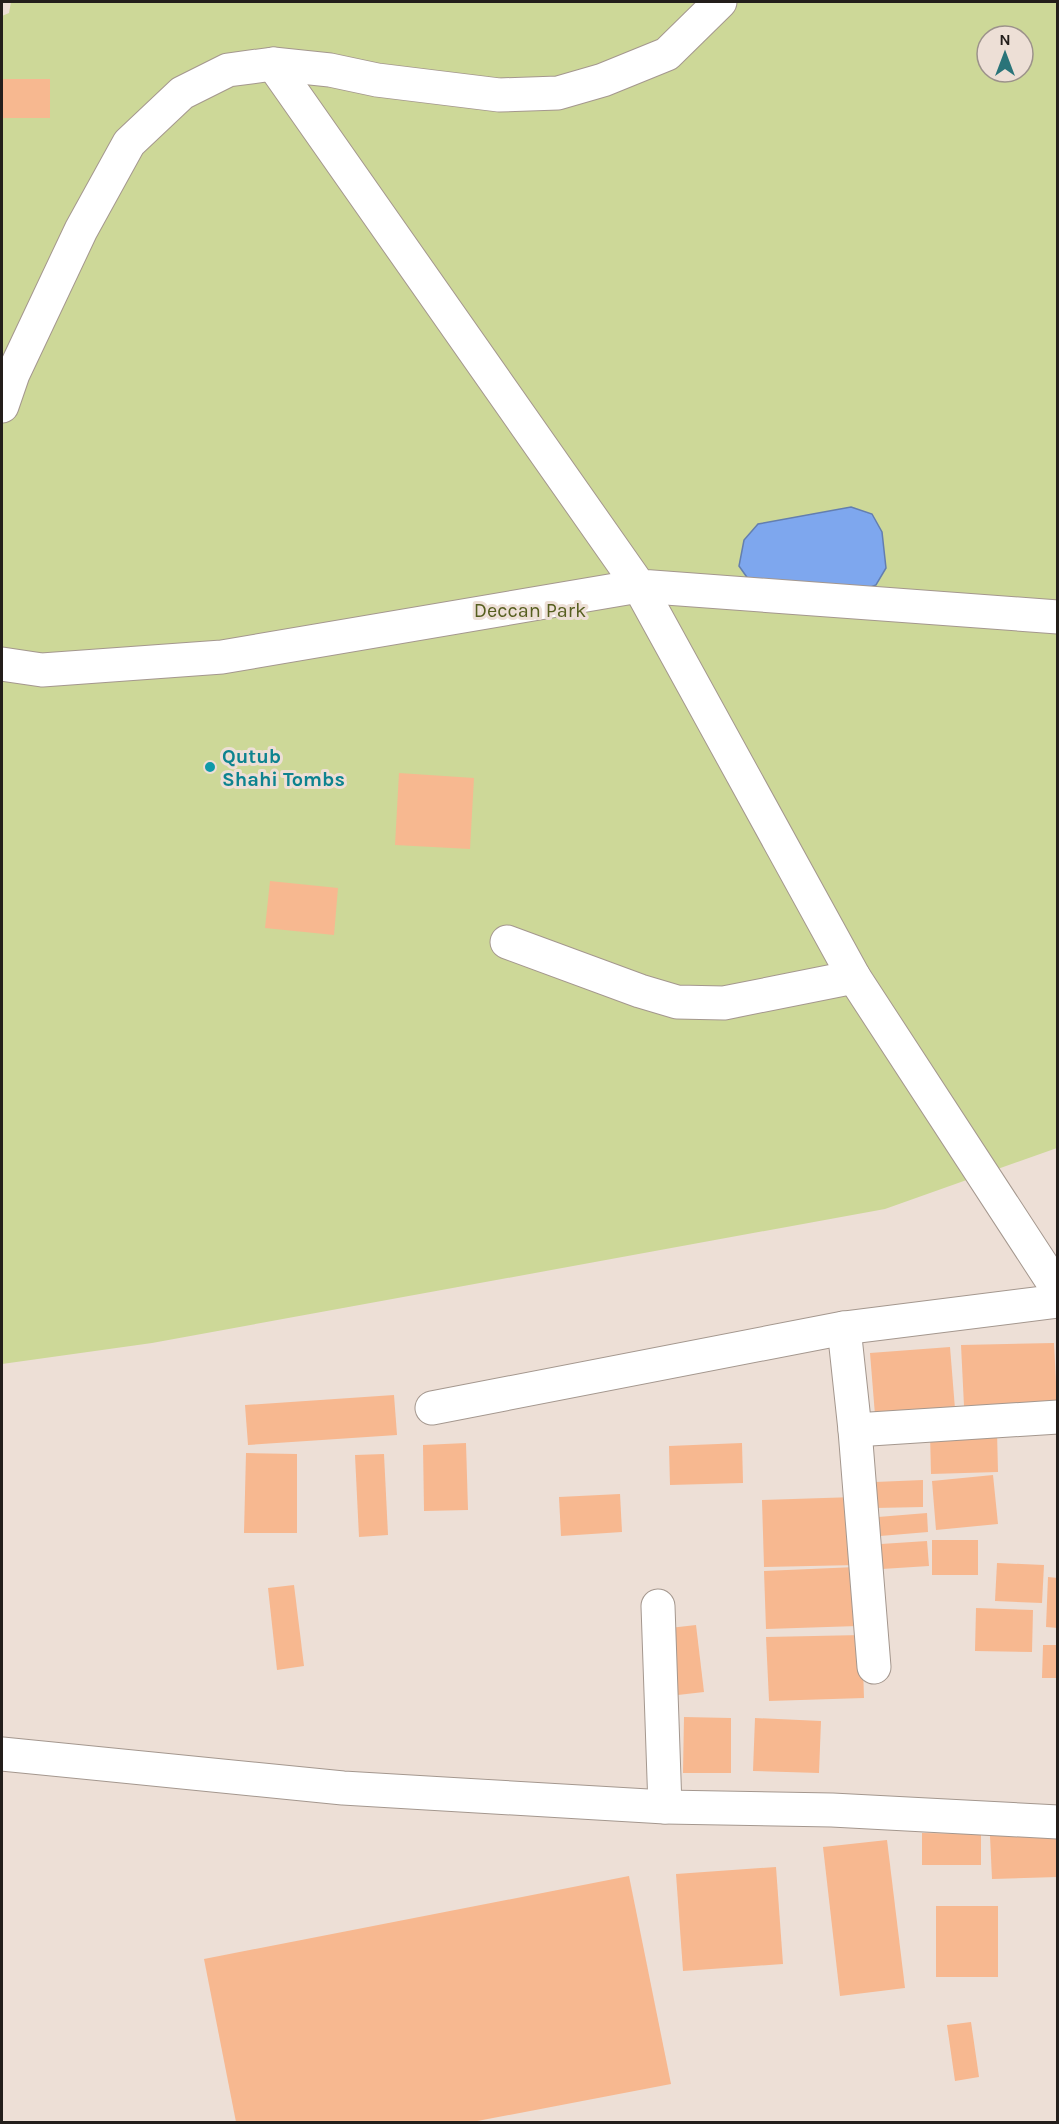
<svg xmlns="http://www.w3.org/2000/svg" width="1059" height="2124" viewBox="0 0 1059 2124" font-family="Karla,sans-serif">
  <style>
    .green { fill: #cdd898; fill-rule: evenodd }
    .water { fill: #7ea7ee; stroke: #637eaf; stroke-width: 1.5 }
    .building { fill: #f7b890 }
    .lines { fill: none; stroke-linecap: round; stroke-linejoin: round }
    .minor-casing { stroke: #a4978e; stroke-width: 35 }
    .minor { stroke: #fff; stroke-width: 33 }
    .culture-dot { fill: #0f9aa8; stroke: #eddfd6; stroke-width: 2 }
    .labels { text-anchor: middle; stroke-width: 6; stroke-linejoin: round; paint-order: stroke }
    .park-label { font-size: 20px; fill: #565e1f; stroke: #eddfd6 }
    .culture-label { font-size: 20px; font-weight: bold; fill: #0d838f; stroke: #eddfd6; text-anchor: start }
  </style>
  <rect width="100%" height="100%" fill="#eddfd6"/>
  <path class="green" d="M11,2H1057V1148L885,1209L152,1343L2,1364V16L9,13ZM987,36H1023V72H987Z"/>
  <polygon class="water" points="851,507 872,514 882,532 886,568 876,585 855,593 751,583 739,566 744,540 758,524"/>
  <g class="building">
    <rect x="2" y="79" width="48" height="39"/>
    <polygon points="399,773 474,778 470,849 395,845"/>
    <polygon points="270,881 338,888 334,935 265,928"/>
    <polygon points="1054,1343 1057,1402 964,1406 961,1345"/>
    <polygon points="950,1347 955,1409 875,1415 870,1353"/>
    <polygon points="394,1395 397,1435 248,1445 245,1405"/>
    <polygon points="997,1431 998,1472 931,1474 930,1433"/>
    <polygon points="466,1443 468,1510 424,1511 423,1445"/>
    <polygon points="742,1443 743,1483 670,1485 669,1446"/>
    <polygon points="246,1453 297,1454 297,1533 244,1533"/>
    <polygon points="384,1454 388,1535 359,1537 355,1455"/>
    <polygon points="993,1475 998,1524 936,1530 932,1481"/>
    <polygon points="923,1480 923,1507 875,1508 875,1482"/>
    <polygon points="620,1494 622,1532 561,1536 559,1497"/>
    <polygon points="855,1497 857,1565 764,1567 762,1500"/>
    <polygon points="927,1513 928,1532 880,1536 878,1517"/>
    <rect x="932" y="1540" width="46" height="35"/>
    <polygon points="927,1541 929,1566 882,1569 881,1544"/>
    <polygon points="997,1563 1044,1565 1042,1603 995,1601"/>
    <polygon points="856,1567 858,1626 766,1629 764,1571"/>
    <polygon points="1048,1577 1058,1578 1058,1628 1046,1627"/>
    <polygon points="294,1585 304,1666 277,1670 268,1588"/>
    <polygon points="976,1608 1033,1610 1032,1652 975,1651"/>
    <polygon points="696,1625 704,1692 669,1696 661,1629"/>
    <polygon points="862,1635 864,1698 769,1701 766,1637"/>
    <polygon points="1043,1645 1058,1645 1058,1678 1042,1678"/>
    <polygon points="684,1717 731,1718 731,1773 683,1773"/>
    <polygon points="755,1718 821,1721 819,1773 753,1771"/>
    <polygon points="922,1833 981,1834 981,1865 922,1865"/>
    <polygon points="1058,1834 1058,1877 992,1879 990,1836"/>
    <polygon points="887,1840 905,1988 840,1996 823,1847"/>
    <polygon points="776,1867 783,1964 683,1971 676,1874"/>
    <polygon points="629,1876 671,2084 472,2122 236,2122 204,1959"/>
    <rect x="936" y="1906" width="62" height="71"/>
    <polygon points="971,2022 979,2077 955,2081 947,2025"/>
  </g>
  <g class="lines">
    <defs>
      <g id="minor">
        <polyline points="273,64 639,586 1058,617"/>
        <polyline points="2,406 13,374 81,230 129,143 182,93 228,70 273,64 330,70 377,80 499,95 558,93 603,80 667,54 720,2"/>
        <polyline points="2,664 42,670 222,657 639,586 854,977 1058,1290"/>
        <polyline points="507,942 640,991 677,1002 724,1003 854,977"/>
        <polyline points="844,1328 855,1430 874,1667"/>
        <polyline points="432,1408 844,1328 1058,1301"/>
        <polyline points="855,1430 1058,1417"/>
        <polyline points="658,1606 665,1807"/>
        <polyline points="2,1754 343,1788 665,1807 832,1810 1058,1822"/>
      </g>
    </defs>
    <use href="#minor" class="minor-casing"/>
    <use href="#minor" class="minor"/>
  </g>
  <circle class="culture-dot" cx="210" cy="767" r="6"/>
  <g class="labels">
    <g class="park-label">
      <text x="530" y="617">Deccan Park</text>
    </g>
    <g class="culture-label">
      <text x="222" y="763">Qutub<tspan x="222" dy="23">Shahi Tombs</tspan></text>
    </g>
  </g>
  <rect width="1059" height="2124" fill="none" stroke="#231e1b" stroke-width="6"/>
  <g transform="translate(1005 54)"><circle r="28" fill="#eddfd6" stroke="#9c928b" stroke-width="1.5"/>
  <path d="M0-4.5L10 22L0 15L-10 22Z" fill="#2a7479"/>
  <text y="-9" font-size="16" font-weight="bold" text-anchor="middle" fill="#231e1b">N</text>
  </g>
</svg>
